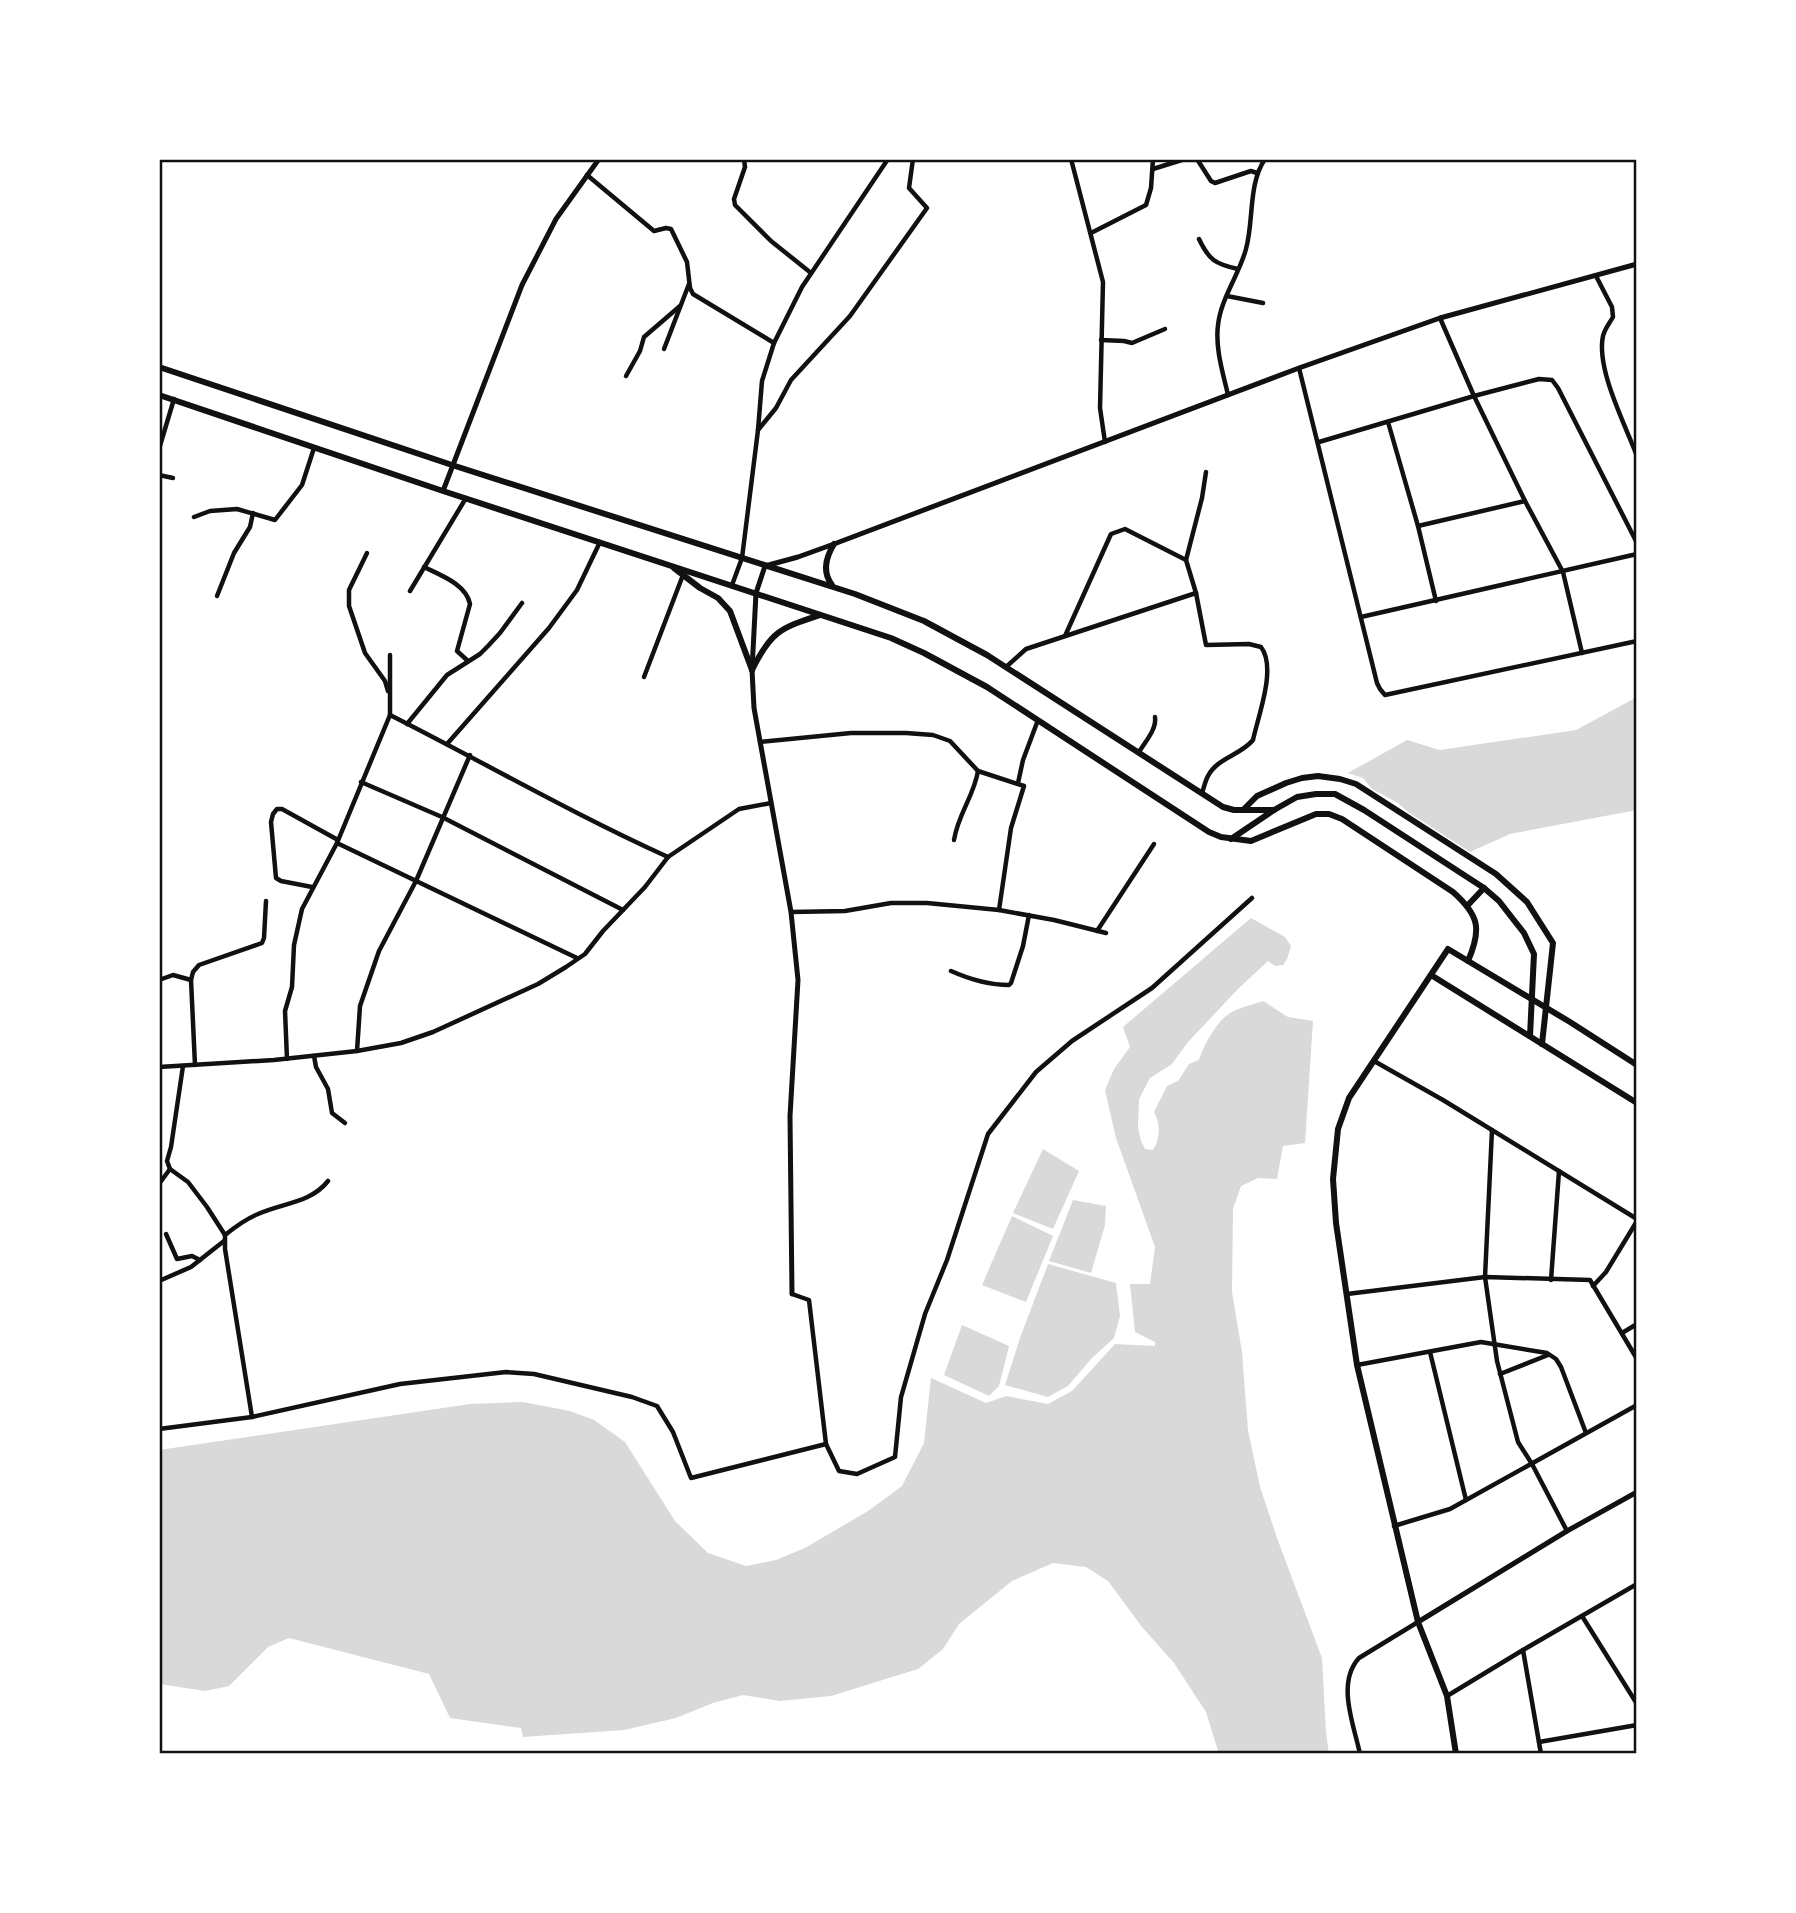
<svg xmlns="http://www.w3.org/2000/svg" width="1796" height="1913" viewBox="0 0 1796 1913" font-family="Commissioner,sans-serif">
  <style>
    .water { fill: #d9d9d9 }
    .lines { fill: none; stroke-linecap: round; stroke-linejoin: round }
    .minor { stroke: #111; stroke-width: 4.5 }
    .tertiary { stroke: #111; stroke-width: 5 }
    .secondary { stroke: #111; stroke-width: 6 }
    .neatline { fill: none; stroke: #111; stroke-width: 2.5 }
  </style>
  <rect width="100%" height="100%" fill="#fff"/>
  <g class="water">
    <polygon points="1637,697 1637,810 1510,834 1470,852 1408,812 1398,803 1372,789 1363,778 1348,773 1407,740 1440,750 1576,730"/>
    <path d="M1251,918L1285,937L1291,946L1287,959L1283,965L1275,966L1268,961L1238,989L1188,1042L1172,1064L1150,1078L1139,1099L1138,1127L1141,1141L1145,1149L1153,1150C1160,1139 1161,1124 1154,1112L1167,1086L1178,1081L1189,1064L1199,1060C1203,1047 1215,1025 1226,1016C1236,1008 1251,1005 1263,1001L1288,1017L1313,1021L1305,1143L1283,1146L1277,1179L1258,1178L1241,1186L1233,1209L1232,1292L1242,1352L1248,1430L1260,1487L1277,1538L1322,1658L1326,1732L1329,1754H1219L1206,1712L1174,1663L1142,1627L1108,1581L1086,1567L1053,1563L1012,1581L959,1624L943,1649L918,1669L831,1696L780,1701L743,1695L713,1703L676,1718L624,1730L523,1737L521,1728L450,1718L429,1674L289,1638L268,1647L229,1686L205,1691L159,1684V1450L470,1404L523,1402L570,1411L594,1420L625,1442L675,1521L708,1553L746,1566L776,1560L805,1548L868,1511L902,1486L924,1443L931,1378L986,1403L1006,1396L1048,1404L1072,1391L1115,1344L1155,1346V1342L1135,1332L1130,1284H1150L1155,1247L1116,1138L1105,1090L1114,1069L1130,1047L1123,1027Z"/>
    <polygon points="1043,1149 1079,1171 1053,1229 1013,1213"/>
    <polygon points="1073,1200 1106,1206 1105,1225 1091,1273 1049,1261"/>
    <polygon points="1012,1216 1053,1236 1026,1302 982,1285"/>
    <polygon points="1048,1264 1116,1283 1120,1316 1114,1338 1091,1359 1068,1386 1048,1397 1005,1385 1020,1338"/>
    <polygon points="962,1325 1009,1346 999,1386 989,1396 944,1375"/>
  </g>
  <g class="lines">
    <g class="minor">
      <polyline points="744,159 745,167 734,199 735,205 771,241 811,273"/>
      <polyline points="1071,159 1103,282 1100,408 1105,442"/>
      <polyline points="1197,159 1211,181 1215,183 1251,171 1257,173"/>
      <polyline points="1153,169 1185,159"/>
      <polyline points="587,175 654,231 666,228 671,229 687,262 690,288 693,294 774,343"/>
      <polyline points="1091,233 1146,205 1151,188 1153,159"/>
      <path d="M1199,239C1209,260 1215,264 1238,269"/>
      <path d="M1596,276L1612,307L1613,317C1609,324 1605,328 1603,336C1596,369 1625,424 1637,456"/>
      <polyline points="1227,296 1263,303"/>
      <polyline points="1440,318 1474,396 1525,501 1563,572 1582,653"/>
      <polyline points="1101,340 1124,341 1132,343 1165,329"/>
      <polyline points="664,349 689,284"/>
      <polyline points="1299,368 1377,683 1380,689 1385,695 1637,641"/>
      <polyline points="626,376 640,351 644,337 680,306"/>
      <path d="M1228,395C1223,373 1215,348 1218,325C1221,298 1239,275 1246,249C1254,220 1248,184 1265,159"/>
      <polyline points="1388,422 1418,526 1436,601"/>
      <polyline points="758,430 776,408 791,380 850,316 927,208 909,188 913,159"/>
      <polyline points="1319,442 1474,396 1539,379 1552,380 1558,388 1637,543"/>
      <polyline points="159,449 174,399"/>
      <polyline points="159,475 173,478"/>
      <polyline points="194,517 210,511 237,509 275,520 302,485 314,448"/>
      <polyline points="1418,526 1525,501"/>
      <polyline points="367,553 349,590 349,606 365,653 385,681 388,691"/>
      <polyline points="1186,560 1202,498 1206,472"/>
      <path d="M424,567C440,575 466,584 470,604L457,651L468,661"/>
      <polyline points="732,585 742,558 758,430 762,381 774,343 802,287 888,159"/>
      <polyline points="410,591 466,498"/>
      <polyline points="217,596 234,553 250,527 253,513"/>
      <polyline points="1361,617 1637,554"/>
      <path d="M1065,636L1111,534L1125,529L1186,560L1196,593L1206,645L1249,644L1261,647C1277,668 1258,716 1253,740C1241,755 1217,758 1208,776C1205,781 1204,788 1202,793"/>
      <polyline points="1006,667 1026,649 1196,593"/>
      <polyline points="644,677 683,575"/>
      <path d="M390,715C483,762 573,814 668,857"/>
      <polyline points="407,724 447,675 480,654 488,646 500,633 522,603"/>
      <polyline points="760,742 851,733 906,733 933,735 950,741 978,771 1024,786 1011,828 999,910"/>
      <polyline points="447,744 549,628 577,590 600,542"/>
      <path d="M1139,752C1145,742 1157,729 1155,717"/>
      <polyline points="361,782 442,817 623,910"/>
      <polyline points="1018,783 1023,760 1038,720"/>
      <path d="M954,840C958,814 974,796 978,771"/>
      <polyline points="337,843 577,958"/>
      <polyline points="312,887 281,881 276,878 271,822 273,814 277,809 282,809 338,840"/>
      <polyline points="791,912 845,911 891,903 927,903 999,910 1054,920 1106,933"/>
      <polyline points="1097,931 1154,844"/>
      <path d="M951,971C969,979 989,985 1009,985L1011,983L1023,946L1029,915"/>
      <polyline points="159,980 173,975 191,980"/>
      <polyline points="357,1051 360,1006 379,951 416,881 470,755"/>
      <polyline points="314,1056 316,1067 328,1089 332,1113 345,1123"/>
      <polyline points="287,1059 285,1011 292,987 294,945 302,909 337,843 390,715 390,655"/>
      <polyline points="1374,1061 1443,1100 1637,1219"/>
      <polyline points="195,1065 191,980 193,972 199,965 262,943 264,938 266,901"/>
      <polyline points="183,1066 171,1147 167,1161 170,1169 188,1182 207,1207 225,1235 225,1249 252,1417"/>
      <polyline points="159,1067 274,1060 357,1051 401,1043 433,1032 538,984 566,967 585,954 603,931 645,887 668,857 739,809 771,803"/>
      <polyline points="1492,1130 1485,1277 1497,1361 1518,1442 1532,1464 1567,1531"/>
      <polyline points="159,1184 170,1169"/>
      <polyline points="166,1234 177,1259 192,1256 200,1260"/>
      <path d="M225,1235C235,1227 246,1219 258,1214C282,1203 311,1203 328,1181"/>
      <polyline points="1551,1280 1559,1171"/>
      <polyline points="159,1281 191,1267 224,1241"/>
      <polyline points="1593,1286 1606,1272 1637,1221"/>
      <polyline points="792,1294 809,1300 826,1444 839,1471 857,1474 895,1457 901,1397 925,1314 947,1260 988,1134 1036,1072 1072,1041 1152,988 1252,898"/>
      <polyline points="1347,1294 1485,1277 1590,1280 1637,1359"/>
      <polyline points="1622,1333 1637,1324"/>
      <polyline points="1430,1352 1466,1500"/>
      <polyline points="1357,1365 1481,1342 1547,1353 1556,1359 1561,1367 1586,1433"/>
      <polyline points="1500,1374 1548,1355"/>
      <polyline points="159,1429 252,1417 400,1384 506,1372 534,1374 632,1397 657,1406 673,1432 691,1478 826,1444"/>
      <polyline points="1394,1526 1450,1509 1637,1405"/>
      <polyline points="1582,1616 1637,1704"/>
      <polyline points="1523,1650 1541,1754"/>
      <polyline points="1447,1696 1523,1650 1637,1584"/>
      <polyline points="1539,1742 1637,1725"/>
      <path d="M1360,1754C1354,1725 1336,1683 1359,1658L1418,1622"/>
    </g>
    <g class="tertiary">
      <polyline points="443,491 522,285 556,219 599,159"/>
      <polyline points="792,1294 790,1116 798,980 791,912 754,708 752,670 756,593 765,566 798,557 834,544 1299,368 1440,318 1637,264"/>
      <polyline points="1418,1622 1567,1531 1637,1492"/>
    </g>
    <g class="secondary">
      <polyline points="159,367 452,465 855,594 924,621 987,655 1223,807 1234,810 1274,810"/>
      <path d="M159,395L443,491L891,638L924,653L987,687L1209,832L1221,837L1251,841L1316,814H1329L1342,819L1453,892C1479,915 1482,929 1468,961"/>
      <polyline points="674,568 700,588 718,598 730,611 752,670"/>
      <path d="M832,585C822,572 826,557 834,544"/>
      <path d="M752,670C771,631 781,628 820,615"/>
      <polyline points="1243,810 1257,796 1286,783 1302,778 1318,776 1340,779 1356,784 1496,874 1527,902 1553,943 1542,1044"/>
      <polyline points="1231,839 1274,810 1297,797 1316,794 1335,794 1364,810 1484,888 1499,901 1513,919 1524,933 1534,954 1530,1036"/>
      <polyline points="1468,905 1484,888"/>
      <polyline points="1431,975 1637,1103"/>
      <polyline points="1456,1754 1447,1696 1418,1622 1357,1365 1336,1223 1333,1179 1338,1129 1349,1098 1448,949 1570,1022 1637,1065"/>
    </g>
  </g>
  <rect width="1796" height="1913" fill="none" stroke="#ffffff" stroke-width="322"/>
  <rect x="161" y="161" width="1474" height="1591" class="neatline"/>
</svg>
